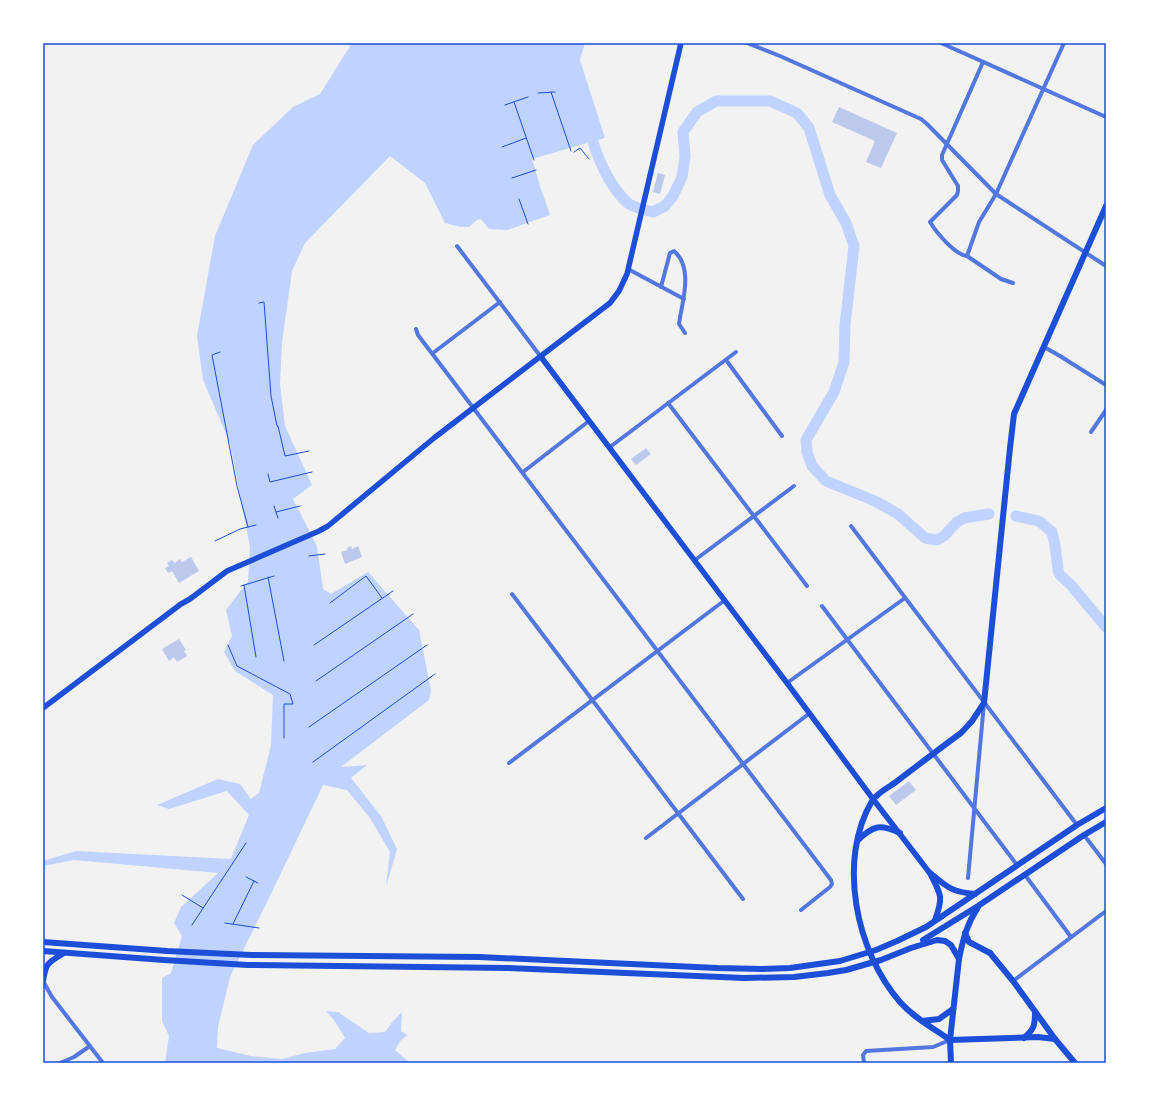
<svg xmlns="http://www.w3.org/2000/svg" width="1149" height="1106" viewBox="0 0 1149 1106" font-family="Quicksand,sans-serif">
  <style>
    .water { fill: #bfd3fe }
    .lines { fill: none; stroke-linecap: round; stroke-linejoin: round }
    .river { stroke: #bfd3fe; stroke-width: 11 }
    .building { fill: #bdc9ec }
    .path { stroke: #1d4ed8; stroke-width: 1 }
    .minor { stroke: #5277de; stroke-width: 4 }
    .secondary { stroke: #1d4ed8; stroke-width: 5.5 }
    .primary { stroke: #1d4ed8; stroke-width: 6 }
    .trunk { stroke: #1d4ed8; stroke-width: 6 }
    .neatline { fill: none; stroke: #1d4ed8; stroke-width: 1.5 }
  </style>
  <rect width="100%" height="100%" fill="#f2f2f2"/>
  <polygon class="water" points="352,43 585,43 580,60 605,138 532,159 541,189 550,215 507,230 489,229 481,219 477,220 469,227 460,227 445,223 425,183 390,156 305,243 292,271 282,343 280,384 285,426 312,485 293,499 317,546 323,589 331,594 368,572 419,630 431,690 429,700 341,767 367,765 351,778 381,816 397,849 386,887 390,852 370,818 347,790 323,785 271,894 230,977 218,1027 217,1048 251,1056 282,1059 305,1053 335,1049 345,1038 334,1020 326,1011 338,1012 369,1033 385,1032 393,1021 402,1012 401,1031 408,1035 401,1040 395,1050 410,1063 165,1063 169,1036 162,1021 162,978 171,973 182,936 174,923 181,907 218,873 74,860 43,866 43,861 76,851 231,859 249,815 227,791 169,809 157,805 218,779 240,784 251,799 259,793 271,745 273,695 235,671 224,652 232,636 226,610 248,581 250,547 230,443 203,380 197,336 215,236 253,145 293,107 320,94"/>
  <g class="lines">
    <g class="river">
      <path d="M593,142C599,162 612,190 629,204C635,208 646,210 653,212L665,206L673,196L682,177L685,156L683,132L697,112L716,101H770L797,113L809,128L830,195L846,223L854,246L845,325L844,362L834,392L806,440L807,452L812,466L826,481L875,501L898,514L925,538L937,540L944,536L957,522L964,518L989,514"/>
      <polyline points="1016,516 1039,521 1052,532 1055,545 1058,570 1060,575 1070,584 1106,627"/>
    </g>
  </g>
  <g class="building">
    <polygon points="839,107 897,133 881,168 866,162 875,141 832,122"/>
    <polygon points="658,173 665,175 660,194 653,192"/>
    <polygon points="646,448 651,454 636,465 631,459"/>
    <polygon points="351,546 352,549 358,546 362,557 345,564 341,552 348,550 347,548"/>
    <polygon points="191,557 199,571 179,583 172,571 168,573 165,568 169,566 167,563 172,560 175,563 180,559 182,562"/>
    <polygon points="179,639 186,650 184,651 187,656 177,662 174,657 169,661 162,649"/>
    <polygon points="909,781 916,790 896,805 889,796"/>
  </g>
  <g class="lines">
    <g class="path">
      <polyline points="551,92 571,151"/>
      <polyline points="538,93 555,92"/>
      <polyline points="514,102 534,160"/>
      <polyline points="505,105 528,97"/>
      <polyline points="502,147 526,138"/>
      <polyline points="574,152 580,148 589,159"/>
      <polyline points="512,178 536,170"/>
      <polyline points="519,199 528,224"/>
      <polyline points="259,303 264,302 271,396 277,426 278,426 285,456 309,451"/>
      <polyline points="220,352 212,355 237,486 248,527"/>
      <polyline points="268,474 270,482 312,472"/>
      <polyline points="274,506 278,518"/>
      <polyline points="276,512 300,506"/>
      <polyline points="215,541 240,529 256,525"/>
      <polyline points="309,556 325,554"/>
      <polyline points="268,577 284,661"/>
      <polyline points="244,585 256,657"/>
      <polyline points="241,586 274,576"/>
      <polyline points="330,603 366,576 382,598"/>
      <polyline points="228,645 237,666 290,694 293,704 284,704 284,738"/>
      <polyline points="314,645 393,591"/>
      <polyline points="316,681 413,614"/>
      <polyline points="309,727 427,645"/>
      <polyline points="313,762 435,674"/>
      <polyline points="246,877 258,883"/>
      <polyline points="182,895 203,908"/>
      <polyline points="225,923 259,928"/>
      <polyline points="233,924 254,881"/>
      <polyline points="192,925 246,843"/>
    </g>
    <g class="minor">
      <polyline points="747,43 780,56 921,119 927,124 996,194 1106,266"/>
      <polyline points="941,43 1106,117"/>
      <path d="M983,62L942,155V160L958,186V191L957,195L930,222C936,232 955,255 967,256L979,222L996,194L1064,43"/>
      <polyline points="457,246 541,357"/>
      <polyline points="967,256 1001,279 1013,283"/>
      <polyline points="628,269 684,299"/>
      <path d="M661,287L670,253L674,251C694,268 682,302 679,324L685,333"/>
      <polyline points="416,329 418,335 831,880 832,884 830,887 801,910"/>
      <polyline points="1044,347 1060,356 1106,385"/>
      <polyline points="433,353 500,302"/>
      <polyline points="726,360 782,436"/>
      <polyline points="668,403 807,586"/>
      <polyline points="1091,432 1106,410"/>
      <polyline points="610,447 736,352"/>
      <polyline points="523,472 589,421"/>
      <polyline points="851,526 1077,825"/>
      <polyline points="695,560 794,486"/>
      <polyline points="512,594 743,899"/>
      <polyline points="822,606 1017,865"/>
      <polyline points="787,683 905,598"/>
      <polyline points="509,763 725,600"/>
      <polyline points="1084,835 1106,864"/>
      <polyline points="646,838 810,713"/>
      <polyline points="1025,875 1071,937"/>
      <polyline points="968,878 984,703"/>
      <polyline points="43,981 52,997 103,1063"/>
      <polyline points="1013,981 1106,911"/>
      <polyline points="60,1063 74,1057 90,1046"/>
      <polyline points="864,1063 863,1055 866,1051 933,1047 950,1040"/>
    </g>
    <g class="secondary">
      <polyline points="541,357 787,683 873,799 929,872"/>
      <polyline points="43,708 181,604 190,599 227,571 319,531 328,526 434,438 610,303 619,291 627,274 681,43"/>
    </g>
    <g class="primary">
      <path d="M858,840C874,825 880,824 900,833"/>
      <polyline points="990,953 1013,981 1055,1039 1075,1063"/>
      <polyline points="922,1021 939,1019 953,1009"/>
      <path d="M1024,1038C1034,1029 1035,1026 1035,1012"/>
      <path d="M950,1040C933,1028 914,1018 900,1002C856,952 837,860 872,801C877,793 889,787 896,782C917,766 939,749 961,733L972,721L984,703L1010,448L1014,414L1106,206"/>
      <polyline points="950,1040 1038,1037 1055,1039"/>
      <polyline points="951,1063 950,1040 959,959"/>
    </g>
    <g class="trunk">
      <path d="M929,872C947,887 951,892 975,894"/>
      <path d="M931,875C942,896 943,898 935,920"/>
      <polyline points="965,933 969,942 990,953"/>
      <polyline points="923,940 978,906 1084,835 1106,822"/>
      <polyline points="43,942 167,951 251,955 479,957 717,968 762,969 790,968 840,961 876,950 897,941 926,927 1077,825 1106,808"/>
      <polyline points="43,951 164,960 248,965 508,968 744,978 794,977 828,973 846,970 881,960 911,948 937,940 945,941 951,945 959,959"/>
      <path d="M959,959C963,939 967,924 978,907"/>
      <path d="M43,981C46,962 48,963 64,953"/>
    </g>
  </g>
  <rect width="1149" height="1106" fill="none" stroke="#ffffff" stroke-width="88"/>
  <rect x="44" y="44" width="1061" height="1018" class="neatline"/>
</svg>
